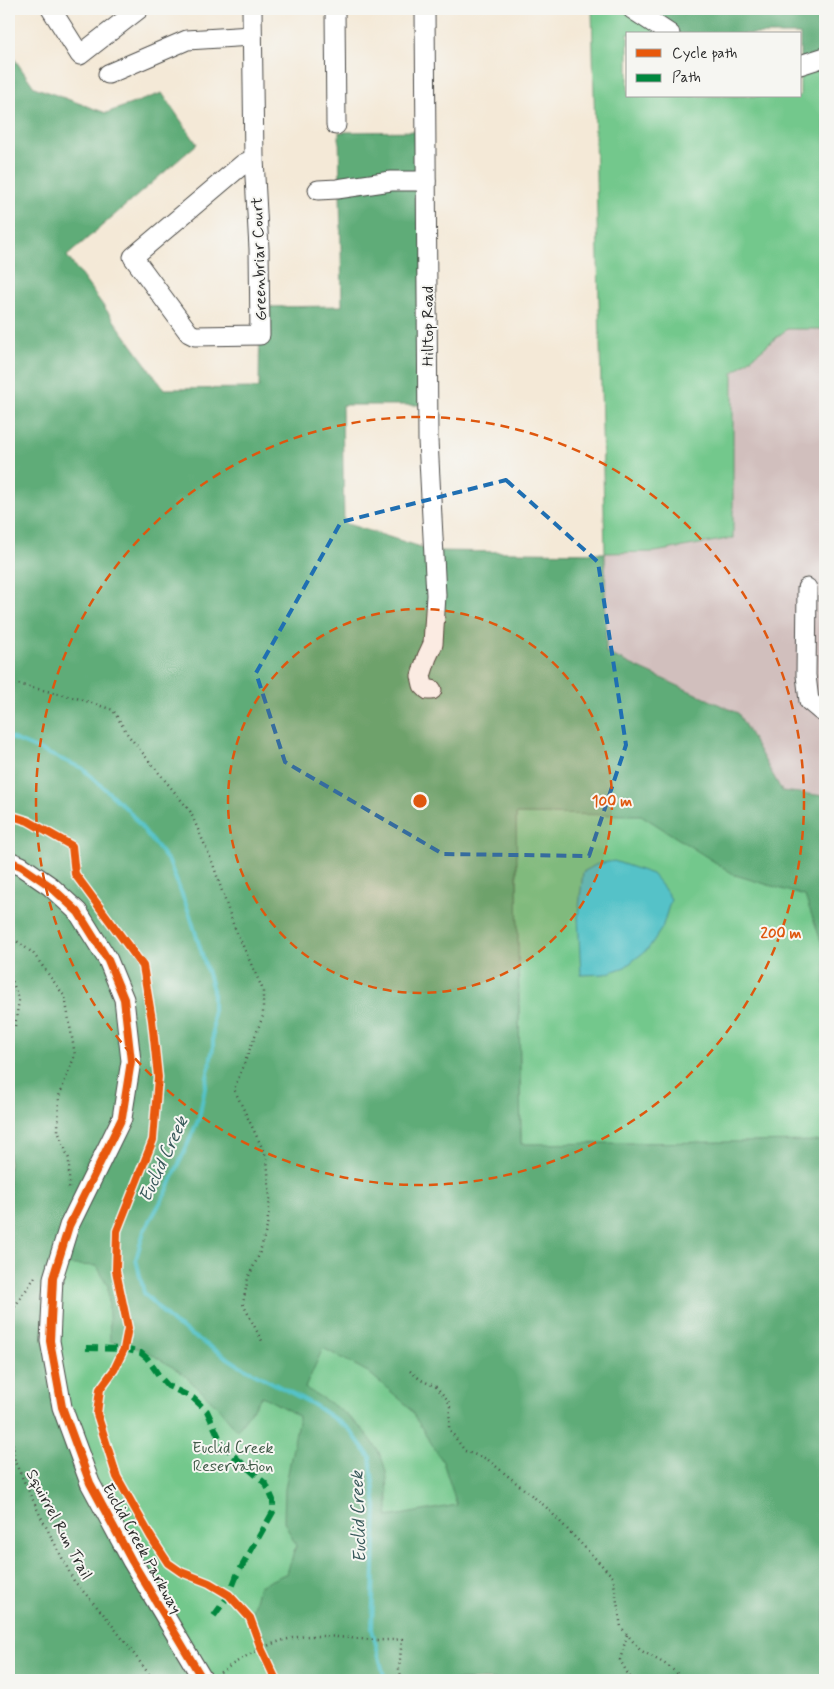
<svg xmlns="http://www.w3.org/2000/svg" width="834" height="1689" viewBox="0 0 834 1689" font-family="Mynerve,sans-serif">
  <style>
    .industrial { fill: #d1bfbd }
    .green { fill: #73c88c; stroke: #4f7a5c }
    .forest { fill: #5eac78; stroke: #446c52; fill-rule: evenodd }
    .water { fill: #54c2c8; stroke: #40767a }
    .lines { fill: none; stroke-linecap: round; stroke-linejoin: round }
    .stream { stroke: #54c2c8; stroke-width: 4 }
    .minor-casing { stroke: #494845; stroke-width: 21 }
    .path { stroke: #494845; stroke-width: 2.5; stroke-dasharray: 1 4; stroke-linecap: butt }
    .minor { stroke: #fff; stroke-width: 19 }
    .quiet { stroke: #00873e; stroke-width: 6; stroke-dasharray: 12 6; stroke-linecap: butt }
    .cycleway-casing { stroke: #f6f6f2; stroke-width: 11 }
    .cycleway { stroke: #e8590c; stroke-width: 8 }
    .marked { fill: none; stroke: #1f6fb2; stroke-width: 4; stroke-dasharray: 10 6; stroke-linejoin: round }
    .ring { fill: none; stroke: #df570e; stroke-width: 2.5; stroke-dasharray: 9 6 }
    .labels { text-anchor: middle; stroke-width: 4; stroke-linejoin: round; paint-order: stroke }
    .street-label { font-size: 16px; fill: #2b2b2b; stroke: #f6f6f2 }
    .park-label { font-size: 16px; fill: #415a48; stroke: #f6f6f2 }
    .water-label { font-size: 18px; font-style: italic; fill: #37585a; stroke: #f6f6f2 }
    .centre { fill: #df570e; stroke: #f6f6f2; stroke-width: 2.5 }
    .ring-label { font-size: 15px; text-anchor: middle; font-weight: bold; fill: #df570e; stroke: #f6f6f2; stroke-width: 4; stroke-linejoin: round; paint-order: stroke }
  </style>
  <rect width="100%" height="100%" fill="#f6f6f2"/>
  <filter id="ink" filterUnits="userSpaceOnUse"><feTurbulence type="fractalNoise" baseFrequency=".02" numOctaves="2"/><feDisplacementMap in="SourceGraphic" scale="10" xChannelSelector="R" yChannelSelector="G"/><feConvolveMatrix kernelMatrix="1 2 1 2 8 2 1 2 1" color-interpolation-filters="sRGB"/></filter>
  <filter id="wash" filterUnits="userSpaceOnUse"><feTurbulence type="fractalNoise" baseFrequency=".0096" numOctaves="4" result="noise"/><feDisplacementMap in="SourceGraphic" scale="20" xChannelSelector="R" yChannelSelector="G"/><feGaussianBlur stdDeviation="1.12" result="paint"/><feColorMatrix in="noise" values="0 0 0 0 0 0 0 0 0 0 0 0 0 0 0 0 0 1.4 0 .05"/><feComposite in="paint" operator="in"/></filter>
  <g filter="url(#wash)">
    <rect width="100%" height="100%" fill="#f4e9d7"/>
    <polygon class="industrial" points="787,329 825,329 825,796 782,791 738,713 606,653 605,553 655,552 733,538 733,373"/>
    <g class="green">
      <polygon points="592,9 631,9 670,34 628,34 628,96 800,96 800,65 825,57 825,329 787,329 733,373 733,538 655,552 605,553"/>
      <polygon points="9,592 525,1395 516,814 732,815 825,846 825,1680 22,1680 9,1651"/>
    </g>
    <g class="forest">
      <polygon points="632,9 825,9 825,57 800,65 800,34 670,34"/>
      <path d="M9,51L34,87L106,113L162,93L197,144L67,256L164,389L259,388L260,307L342,306L339,132L426,131L428,405H342L344,523L434,551L605,553L606,653L738,713L782,791L825,796V952L805,896L735,875L641,815L516,814L521,1144L825,1141V1680H276L261,1648L250,1618L259,1586L287,1573L296,1546L284,1521L285,1489L299,1416L262,1396L237,1430L217,1406L182,1373L145,1350L110,1341L108,1286L97,1266L57,1264L50,1341L90,1483L203,1680H9ZM323,1348L368,1372L408,1406L443,1462L457,1505L388,1517C388,1504 388,1491 387,1478C381,1434 340,1408 305,1388Z"/>
    </g>
    <polygon class="water" points="614,861 652,874 663,887 671,899 662,928 648,949 625,967 605,974 581,975 578,916 583,872 597,864"/>
    <g class="lines">
      <polyline class="stream" points="9,737 82,768 128,810 169,862 190,915 213,990 213,1048 199,1118 167,1191 144,1231 136,1259 144,1293 173,1323 237,1364 314,1405 349,1429 370,1457 376,1507 372,1629 385,1680"/>
    </g>
  </g>
  <g filter="url(#ink)">
    <g class="lines">
      <defs>
        <g id="minor">
          <polyline points="51,9 80,55 139,9"/>
          <polyline points="252,9 254,159"/>
          <polyline points="335,9 336,125"/>
          <polyline points="425,9 428,440 436,595 433,644 427,657 421,676 423,685 428,690 432,690"/>
          <polyline points="632,9 670,34"/>
          <polyline points="800,65 825,57"/>
          <polyline points="108,74 187,40 252,36"/>
          <polygon points="254,159 259,249 260,335 195,336 189,333 133,257 243,164"/>
          <polyline points="318,190 337,189 391,181 426,181"/>
          <polyline points="807,588 806,675 809,701 821,711 825,711"/>
          <polyline points="9,861 21,866 50,886 78,912 108,960 124,999 131,1061 122,1118 69,1226 53,1278 50,1341 62,1407 90,1483 132,1561 203,1680"/>
        </g>
      </defs>
      <use href="#minor" class="minor-casing"/>
      <g class="path">
        <polyline points="9,682 80,699 113,710 128,735 190,811 213,864 233,924 263,990 263,1016 234,1089 267,1158 270,1199 267,1227 259,1255 248,1278 243,1304 262,1341"/>
        <polyline points="9,938 11,937 33,953 65,997 75,1055 59,1096 58,1131 69,1159 69,1190"/>
        <polyline points="9,972 19,1000 15,1026 9,1032"/>
        <polyline points="9,1315 37,1274"/>
        <polyline points="410,1371 421,1380 436,1387 447,1399 450,1405 449,1429 465,1451 487,1459 546,1507 613,1577 621,1627 640,1650 667,1665 685,1680"/>
        <polyline points="9,1414 15,1462 40,1515 74,1581 106,1617 152,1678 155,1680"/>
        <polyline points="627,1635 620,1660 629,1676 634,1680"/>
        <path d="M216,1675C245,1656 275,1637 310,1636C341,1635 372,1643 402,1639L399,1669L402,1680"/>
      </g>
      <use href="#minor" class="minor"/>
      <polyline class="quiet" points="86,1348 124,1349 141,1353 147,1358 160,1377 168,1386 193,1398 207,1411 221,1442 233,1455 266,1484 273,1500 273,1512 237,1575 229,1595 213,1617"/>
      <defs>
        <g id="cycleway">
          <polyline points="9,815 28,821 72,846 75,874 143,966 152,1020 158,1077 153,1140 117,1231 116,1271 128,1328 124,1349 114,1370 100,1389 97,1414 117,1477 151,1537 168,1563 181,1572 209,1583 229,1595 250,1618 261,1648 276,1680"/>
          <polyline points="9,861 21,866 50,886 78,912 108,960 124,999 131,1061 122,1118 69,1226 53,1278 50,1341 62,1407 90,1483 132,1561 203,1680"/>
        </g>
      </defs>
      <use href="#cycleway" class="cycleway-casing"/>
      <use href="#cycleway" class="cycleway"/>
    </g>
  </g>
  <path class="marked" d="M506,480L598,562L626,745L589,856L443,854L285,762L256,673L341,522Z"/>
  <circle cx="420" cy="801" r="192" fill="#df570e" fill-opacity=".12"/>
  <g class="ring">
    <circle cx="420" cy="801" r="192"/>
    <circle cx="420" cy="801" r="384"/>
  </g>
  <g class="labels">
    <g class="street-label">
      <text transform="translate(258 259) rotate(-92)" y="6">Greenbriar Court</text>
      <text transform="translate(427 326) rotate(-90)" y="6">Hilltop Road</text>
      <text transform="translate(60 1524) rotate(62)" y="6">Squirrel Run Trail</text>
      <text transform="translate(143 1548) rotate(61)" y="6">Euclid Creek Parkway</text>
    </g>
    <g class="park-label">
      <text x="233" y="1453">Euclid Creek<tspan x="233" dy="18">Reservation</tspan></text>
    </g>
    <g class="water-label">
      <text transform="translate(163 1159) rotate(-65)" y="6">Euclid Creek</text>
      <text transform="translate(358 1517) rotate(-92)" y="6">Euclid Creek</text>
    </g>
  </g>
  <circle cx="420" cy="801" r="8" class="centre"/>
  <g class="ring-label">
    <text x="612" y="806">100 m</text>
    <text x="781" y="938">200 m</text>
  </g>
  <rect width="834" height="1689" fill="none" stroke="#f6f6f2" stroke-width="30"/>
  <rect x="626" y="32" width="175" height="65" fill="#f6f6f2" stroke="#a5a5a2"/>
  <rect x="636" y="49" width="25" height="8" fill="#e8590c" stroke="#a5a5a2"/>
  <text x="672" y="58" font-size="15" fill="#2b2b2b">Cycle path</text>
  <rect x="636" y="74" width="25" height="8" fill="#00873e" stroke="#a5a5a2"/>
  <text x="672" y="82" font-size="15" fill="#2b2b2b">Path</text>
</svg>
